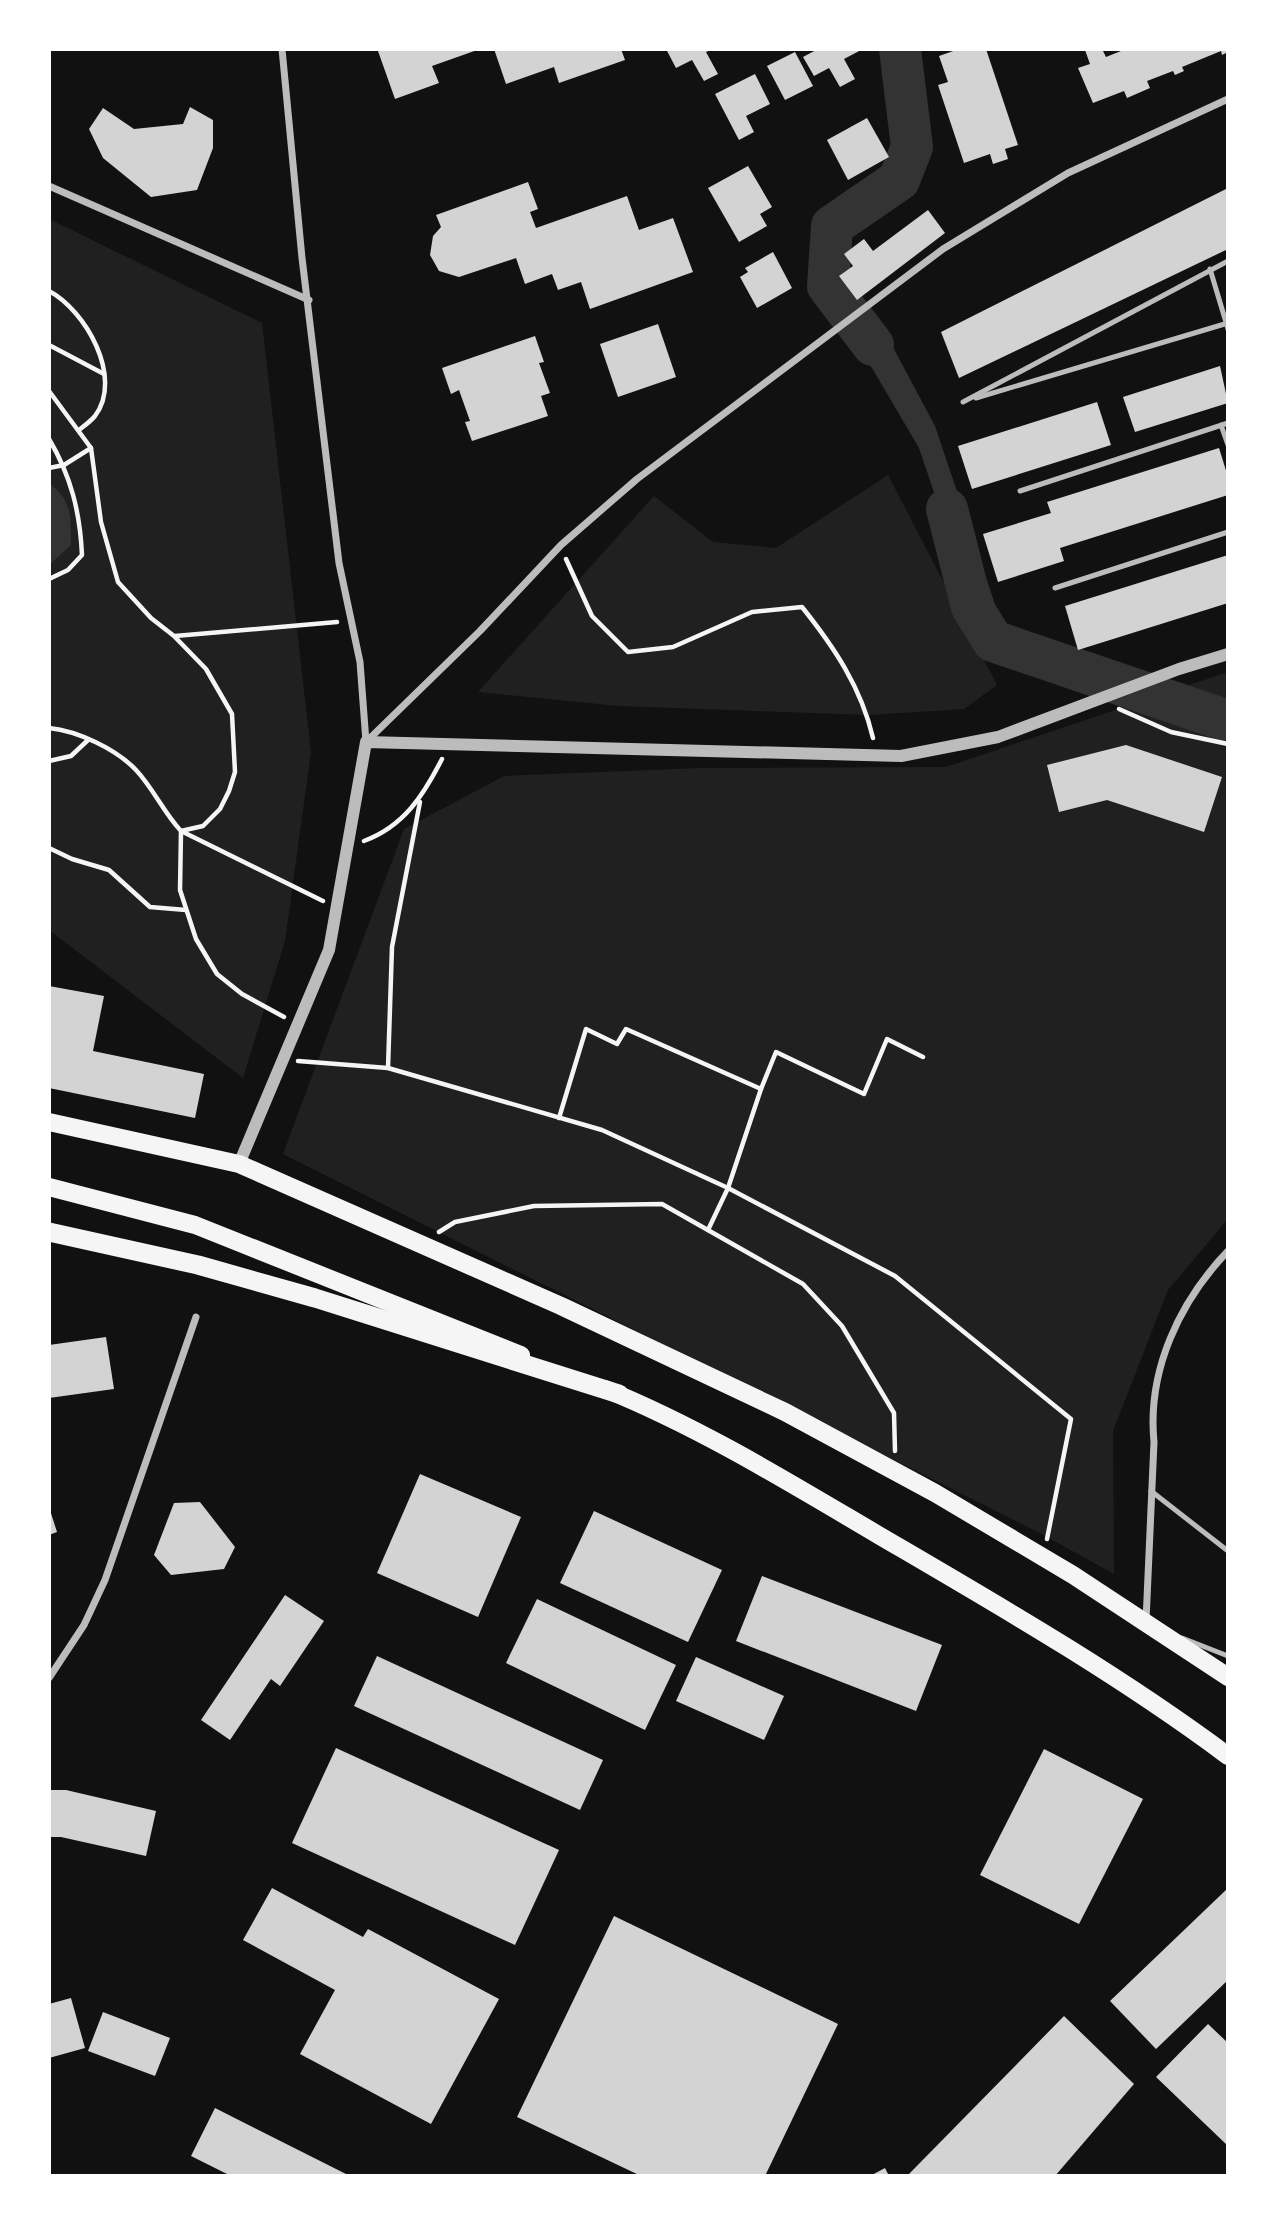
<svg xmlns="http://www.w3.org/2000/svg" width="1277" height="2225" viewBox="0 0 1277 2225" font-family="'DM Sans',sans-serif">
  <style>
    .green { fill: #202020 }
    .water { fill: #333 }
    .lines { fill: none; stroke-linecap: round; stroke-linejoin: round }
    .river { stroke: #333; stroke-width: 42 }
    .building { fill: #d3d3d3 }
    .path { stroke: #f5f5f5; stroke-width: 4.5 }
    .service { stroke: #bcbcbc; stroke-width: 5 }
    .minor { stroke: #bcbcbc; stroke-width: 7 }
    .tertiary { stroke: #bcbcbc; stroke-width: 12 }
    .primary { stroke: #f5f5f5; stroke-width: 18 }
    .trunk { stroke: #f5f5f5; stroke-width: 19 }
  </style>
  <rect width="100%" height="100%" fill="#111"/>
  <g class="green">
    <polygon points="49,219 262,323 311,752 285,941 243,1078 49,930"/>
    <polygon points="888,475 997,685 964,709 868,715 619,706 478,692 654,496 713,542 776,548"/>
    <polygon points="1228,672 1228,1219 1168,1290 1113,1431 1114,1574 1038,1532 283,1154 404,829 504,776 701,768 946,767"/>
  </g>
  <g class="water">
    <path d="M889,49H904L902,70L912,147L909,187L832,226L829,286L837,298L894,349L935,426L1003,628L1122,671L1103,679H1062L993,641L967,590L919,448L872,368L813,298L818,225L844,199L891,168C901,130 886,90 889,49Z"/>
    <path d="M49,483C72,500 71,517 71,545L49,565Z"/>
    <polygon points="1155,697 1228,721 1228,728 1134,708"/>
  </g>
  <g class="lines">
    <g class="river">
      <polyline points="873,345 828,286 832,226 899,180 912,147 900,49"/>
      <polyline points="947,509 972,607 993,641 1228,721"/>
    </g>
  </g>
  <g class="building">
    <polygon points="385,49 480,49 432,66 439,83 395,99 378,51"/>
    <polygon points="494,49 621,49 625,60 559,83 554,67 506,84"/>
    <polygon points="666,49 713,49 706,52 718,74 704,81 692,60 676,68"/>
    <polygon points="818,49 863,49 844,59 855,79 840,87 829,68 814,76 803,57"/>
    <polygon points="959,49 986,49 1018,145 1005,149 1008,159 993,164 990,154 964,163 938,85 948,82 939,56"/>
    <polygon points="1087,49 1102,49 1106,57 1126,49 1228,49 1228,52 1222,55 1221,51 1182,67 1184,71 1175,75 1173,71 1147,81 1150,88 1127,98 1124,91 1093,103 1078,68 1090,64 1085,50"/>
    <polygon points="795,52 813,86 785,100 767,66"/>
    <polygon points="755,74 770,104 746,116 754,132 739,140 715,94"/>
    <polygon points="190,107 213,120 213,148 197,190 151,197 103,158 89,129 103,108 134,129 183,124"/>
    <polygon points="867,118 889,157 848,180 827,140"/>
    <polygon points="748,166 772,207 760,214 767,226 739,242 708,188"/>
    <polygon points="528,182 538,209 530,212 536,228 627,196 639,230 673,218 693,272 590,309 581,282 558,290 552,274 525,284 516,258 459,277 439,271 430,255 433,236 441,227 436,215"/>
    <polygon points="1228,188 1228,249 959,378 941,332"/>
    <polygon points="928,210 945,233 857,300 839,276 853,266 844,254 864,239 873,251"/>
    <polygon points="773,252 792,288 757,308 740,277 748,272 745,268"/>
    <polygon points="658,324 676,377 618,397 600,344"/>
    <polygon points="535,336 544,362 539,363 550,393 541,396 548,416 472,441 465,422 470,421 459,390 451,394 442,368"/>
    <polygon points="1220,366 1228,403 1135,432 1123,397"/>
    <polygon points="1097,402 1111,445 972,489 958,446"/>
    <polygon points="1219,448 1228,477 1228,495 1060,548 1064,561 998,582 983,534 1051,513 1047,502"/>
    <polygon points="1228,555 1228,603 1078,650 1065,606"/>
    <polygon points="1126,745 1222,777 1204,832 1107,800 1059,812 1047,765"/>
    <polygon points="49,986 104,996 93,1051 204,1074 195,1118 49,1088"/>
    <polygon points="106,1337 114,1389 49,1398 49,1345"/>
    <polygon points="420,1474 521,1517 478,1617 377,1573"/>
    <polygon points="200,1502 235,1547 224,1569 171,1575 154,1555 174,1503"/>
    <polygon points="49,1507 57,1532 49,1535"/>
    <polygon points="594,1511 722,1570 688,1642 560,1583"/>
    <polygon points="762,1576 942,1645 916,1711 736,1641"/>
    <polygon points="285,1595 324,1621 280,1686 271,1679 230,1740 201,1720"/>
    <polygon points="537,1599 676,1665 645,1730 506,1663"/>
    <polygon points="377,1656 603,1760 580,1810 354,1706"/>
    <polygon points="696,1657 784,1696 764,1740 676,1701"/>
    <polygon points="336,1748 559,1850 515,1945 292,1843"/>
    <polygon points="1044,1749 1143,1799 1079,1924 980,1875"/>
    <polygon points="49,1790 66,1790 156,1811 146,1856 61,1837 49,1837"/>
    <polygon points="272,1888 363,1937 368,1929 499,1999 431,2124 300,2054 335,1990 243,1940"/>
    <polygon points="1228,1888 1228,1980 1156,2049 1110,2001"/>
    <polygon points="614,1916 838,2024 765,2176 641,2176 517,2117"/>
    <polygon points="71,1998 85,2048 49,2058 49,2004"/>
    <polygon points="103,2012 170,2038 155,2076 88,2051"/>
    <polygon points="1064,2016 1134,2084 1055,2176 907,2176"/>
    <polygon points="1208,2024 1228,2043 1228,2146 1156,2077"/>
    <polygon points="215,2108 350,2176 231,2176 191,2156"/>
    <polygon points="885,2168 889,2176 870,2176"/>
  </g>
  <g class="lines">
    <g class="path">
      <path d="M49,291C85,310 124,377 95,416C91,421 84,426 79,430"/>
      <polyline points="49,345 104,374"/>
      <polyline points="49,391 91,448 101,522 118,582 151,618 174,636 206,669 232,714 235,772 229,791 220,809 203,826 181,831 323,901"/>
      <path d="M49,439C71,476 80,512 82,555L68,570L49,579"/>
      <polyline points="49,468 64,465 91,448"/>
      <path d="M566,559L592,616L628,652L673,647L752,612L802,607C834,647 861,687 873,738"/>
      <polyline points="175,636 337,622"/>
      <polyline points="1119,709 1171,732 1228,744"/>
      <path d="M49,728C78,731 116,749 136,770C153,788 164,813 181,831L180,890L196,939L217,974L242,994L284,1017"/>
      <polyline points="49,761 71,756 88,740"/>
      <path d="M364,841C404,826 423,796 442,759"/>
      <polyline points="49,848 72,859 109,870 150,907 186,910"/>
      <polyline points="298,1061 388,1068 602,1130 728,1188 895,1276 1071,1419 1047,1539"/>
      <polyline points="388,1068 392,947 420,802"/>
      <polyline points="559,1118 586,1029 617,1044 626,1029 761,1089 776,1052 864,1094 887,1039 923,1057"/>
      <polyline points="708,1230 728,1188 761,1089"/>
      <polyline points="439,1232 455,1222 534,1206 662,1204 803,1284 842,1326 894,1413 895,1451"/>
    </g>
    <g class="service">
      <polyline points="1210,269 1228,329"/>
      <polyline points="976,398 1228,323"/>
      <polyline points="963,402 1228,261"/>
      <polyline points="1221,425 1228,445"/>
      <polyline points="1020,491 1228,423"/>
      <polyline points="1055,588 1228,532"/>
      <polyline points="1151,1491 1228,1551"/>
      <polyline points="1182,1638 1228,1656"/>
    </g>
    <g class="minor">
      <polyline points="282,49 302,258 339,563 360,662 366,742"/>
      <polyline points="49,186 309,300"/>
      <polyline points="366,742 480,631 561,545 637,479 943,249 1068,173 1228,99"/>
      <path d="M1146,1621L1154,1442C1147,1371 1179,1302 1228,1251"/>
      <polyline points="49,1678 84,1625 105,1580 196,1317"/>
    </g>
    <polyline class="tertiary" points="239,1164 329,950 366,742 901,756 998,737 1179,669 1228,654"/>
    <g class="primary">
      <polyline points="49,1122 239,1164 561,1306 785,1412 935,1493 1073,1575 1228,1677"/>
      <polyline points="49,1187 195,1225 521,1355"/>
      <path d="M605,1389C701,1428 790,1483 880,1536C998,1605 1118,1674 1228,1756"/>
    </g>
    <polyline class="trunk" points="49,1232 198,1265 315,1298 619,1394"/>
  </g>
  <rect width="1277" height="2225" fill="none" stroke="#ffffff" stroke-width="102"/>
</svg>
